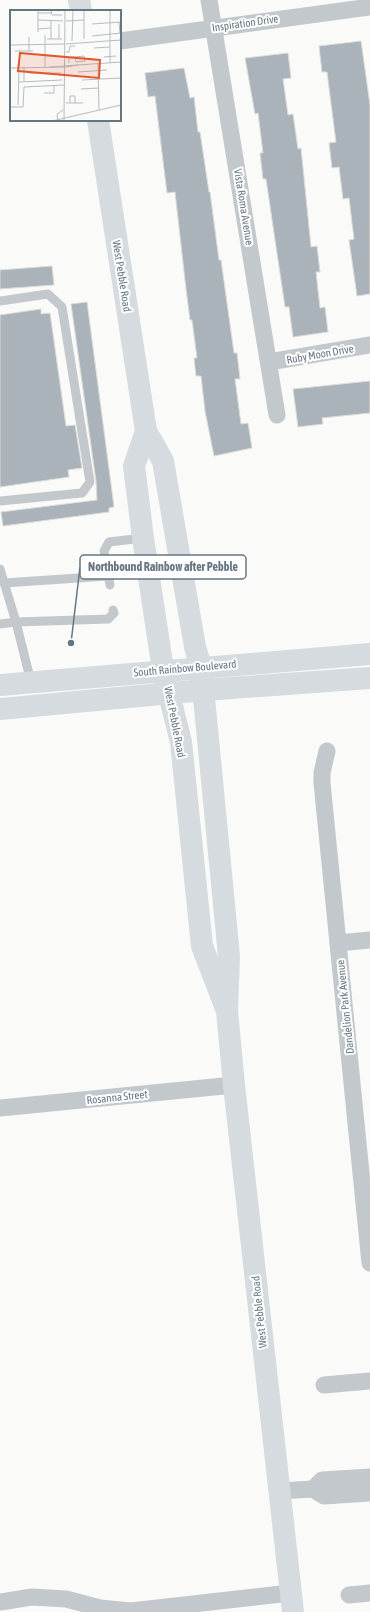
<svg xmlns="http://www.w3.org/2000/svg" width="370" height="1612" viewBox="0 0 370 1612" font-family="'Asap Condensed',sans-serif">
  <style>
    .building { fill: #aab3b9; stroke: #dcdcda }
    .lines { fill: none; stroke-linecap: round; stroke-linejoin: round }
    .lane { stroke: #c3c8cc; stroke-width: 9 }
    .street { stroke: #c3c8cc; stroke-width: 17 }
    .secondary { stroke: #d6dbdf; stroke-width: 22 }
    .primary { stroke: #d6dbdf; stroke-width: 22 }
    .labels { text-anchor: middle; stroke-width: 4; stroke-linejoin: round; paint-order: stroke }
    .street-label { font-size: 11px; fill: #657683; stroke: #fff }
    .inset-road { fill: none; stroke: #b5bdc2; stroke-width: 1 }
    .view { fill: #e4572e; fill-opacity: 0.15; stroke: #e4572e; stroke-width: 2 }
    .inset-edge { fill: none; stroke: #657683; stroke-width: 2 }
    .leader { fill: none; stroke: #657683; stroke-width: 1.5 }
    .callout-dot { fill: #657683; stroke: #fff; stroke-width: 1.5 }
    .callout { fill: #fff; stroke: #657683; stroke-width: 1.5 }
    .callout-label { font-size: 12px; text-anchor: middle; font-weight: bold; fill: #657683 }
  </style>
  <rect width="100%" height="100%" fill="#fafaf8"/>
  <g class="building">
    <polygon points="361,41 370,105 370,294 357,296 349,240 354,239 349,198 343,199 339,167 332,168 329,143 336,142 327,72 322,72 319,46"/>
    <polygon points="288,53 291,78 283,79 288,115 293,114 298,149 301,148 311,247 317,246 320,272 316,272 320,308 325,307 328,332 293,337 289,307 285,307 266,179 263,179 260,153 263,153 258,113 255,114 245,58"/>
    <polygon points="184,68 190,98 194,97 198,132 200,132 209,192 210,192 219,260 221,260 234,353 237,353 240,379 235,379 241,424 248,423 252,448 214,456 205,411 201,376 196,376 194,358 197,358 192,320 190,320 186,289 175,192 167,193 155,96 148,97 145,73"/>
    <polygon points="52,266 54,285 0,289 0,270"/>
    <polygon points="87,302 114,507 109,508 109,512 3,526 1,512 97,500 96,481 71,304"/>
    <polygon points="41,309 41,314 50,313 66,426 75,425 82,468 68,470 69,477 0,487 0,315"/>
    <polygon points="370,381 370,413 322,418 323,424 298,427 293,389"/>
  </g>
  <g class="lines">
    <g class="lane">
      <polyline points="0,301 48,294 62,307 90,482 82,493 0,501"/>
      <polyline points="0,569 16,622 108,619 114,613 113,610"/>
      <polyline points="4,583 108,576"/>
      <polyline points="110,585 104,551 109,542 143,538"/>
      <polyline points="0,624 16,622 31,682"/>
    </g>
    <g class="street">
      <polyline points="209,0 277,415"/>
      <polyline points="120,41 370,7"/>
      <polyline points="269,362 370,345"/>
      <polyline points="327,751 322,773 322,783 370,1263"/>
      <polyline points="338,943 370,940"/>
      <polyline points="0,1108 234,1085"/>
      <polyline points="324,1385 370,1381"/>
      <polyline points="313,1489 322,1480 370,1477"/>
      <polyline points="279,1491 313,1489 324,1496 370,1493"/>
      <polyline points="349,1595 370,1593"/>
      <polyline points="0,1602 32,1597 66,1599 100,1608 131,1611 290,1593"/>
    </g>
    <g class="secondary">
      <polyline points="79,0 81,11"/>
      <polyline points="98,120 146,431"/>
      <polyline points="227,1011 202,946 181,742 163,670 143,538 134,466 146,431 163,461 195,647 201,667 229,956 227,1011 234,1085 293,1612"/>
    </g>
    <g class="primary">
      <polyline points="0,685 370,654"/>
      <polyline points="0,709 204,690 370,678"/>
    </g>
  </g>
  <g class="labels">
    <g class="street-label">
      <text transform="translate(245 23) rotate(-8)" y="4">Inspiration Drive</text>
      <text transform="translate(244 207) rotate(81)" y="4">Vista Roma Avenue</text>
      <text transform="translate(122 276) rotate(81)" y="4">West Pebble Road</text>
      <text transform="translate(320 354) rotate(-10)" y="4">Ruby Moon Drive</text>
      <text transform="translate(185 668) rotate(-5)" y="4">South Rainbow Boulevard</text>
      <text transform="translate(175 722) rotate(79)" y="4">West Pebble Road</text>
      <text transform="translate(345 1007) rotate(-96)" y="4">Dandelion Park Avenue</text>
      <text transform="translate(117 1097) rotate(-6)" y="4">Rosanna Street</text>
      <text transform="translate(259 1312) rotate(-96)" y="4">West Pebble Road</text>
    </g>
  </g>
  <g transform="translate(10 10)">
    <rect width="111" height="111" fill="#fafaf8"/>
    <path class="inset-road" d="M28,0V22M41,0L42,5H52M100,0V53M28,3H41M28,10L53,11M41,10V29M56,11L74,10M109,12L110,24M49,14V29M82,14L111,12M28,19L41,18M35,25V57M82,26L111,23M19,27V41M37,29H52M74,29V0M62,31L63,0M56,34L111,30M0,35L55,34M84,38L100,37M5,41H23M56,42H59L60,36H65M94,47L106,46M59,53V48L62,47H65L74,46L75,51L66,52L65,47M88,54L89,100M68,55L111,52M9,57L10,41M0,58L56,57L68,55L39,57M68,62L97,60M19,63H51M72,70L111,68M14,71V57M9,72L52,70M71,79L89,78M34,83H44V76M56,93H73M60,93V86H65V93M8,95L9,60M0,97H13L14,77L55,75M48,110L47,104L53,100M42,111L111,95M54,111L55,0"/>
    <path class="view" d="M10,43L90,50L89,68L8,61Z"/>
    <rect width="111" height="111" class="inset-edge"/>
  </g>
  <path class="leader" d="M71 643L80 567"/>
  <circle class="callout-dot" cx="71" cy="643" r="4"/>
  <rect class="callout" x="80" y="555" width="166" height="24" rx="4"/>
  <g class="callout-label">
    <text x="163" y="571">Northbound Rainbow after Pebble</text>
  </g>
</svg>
